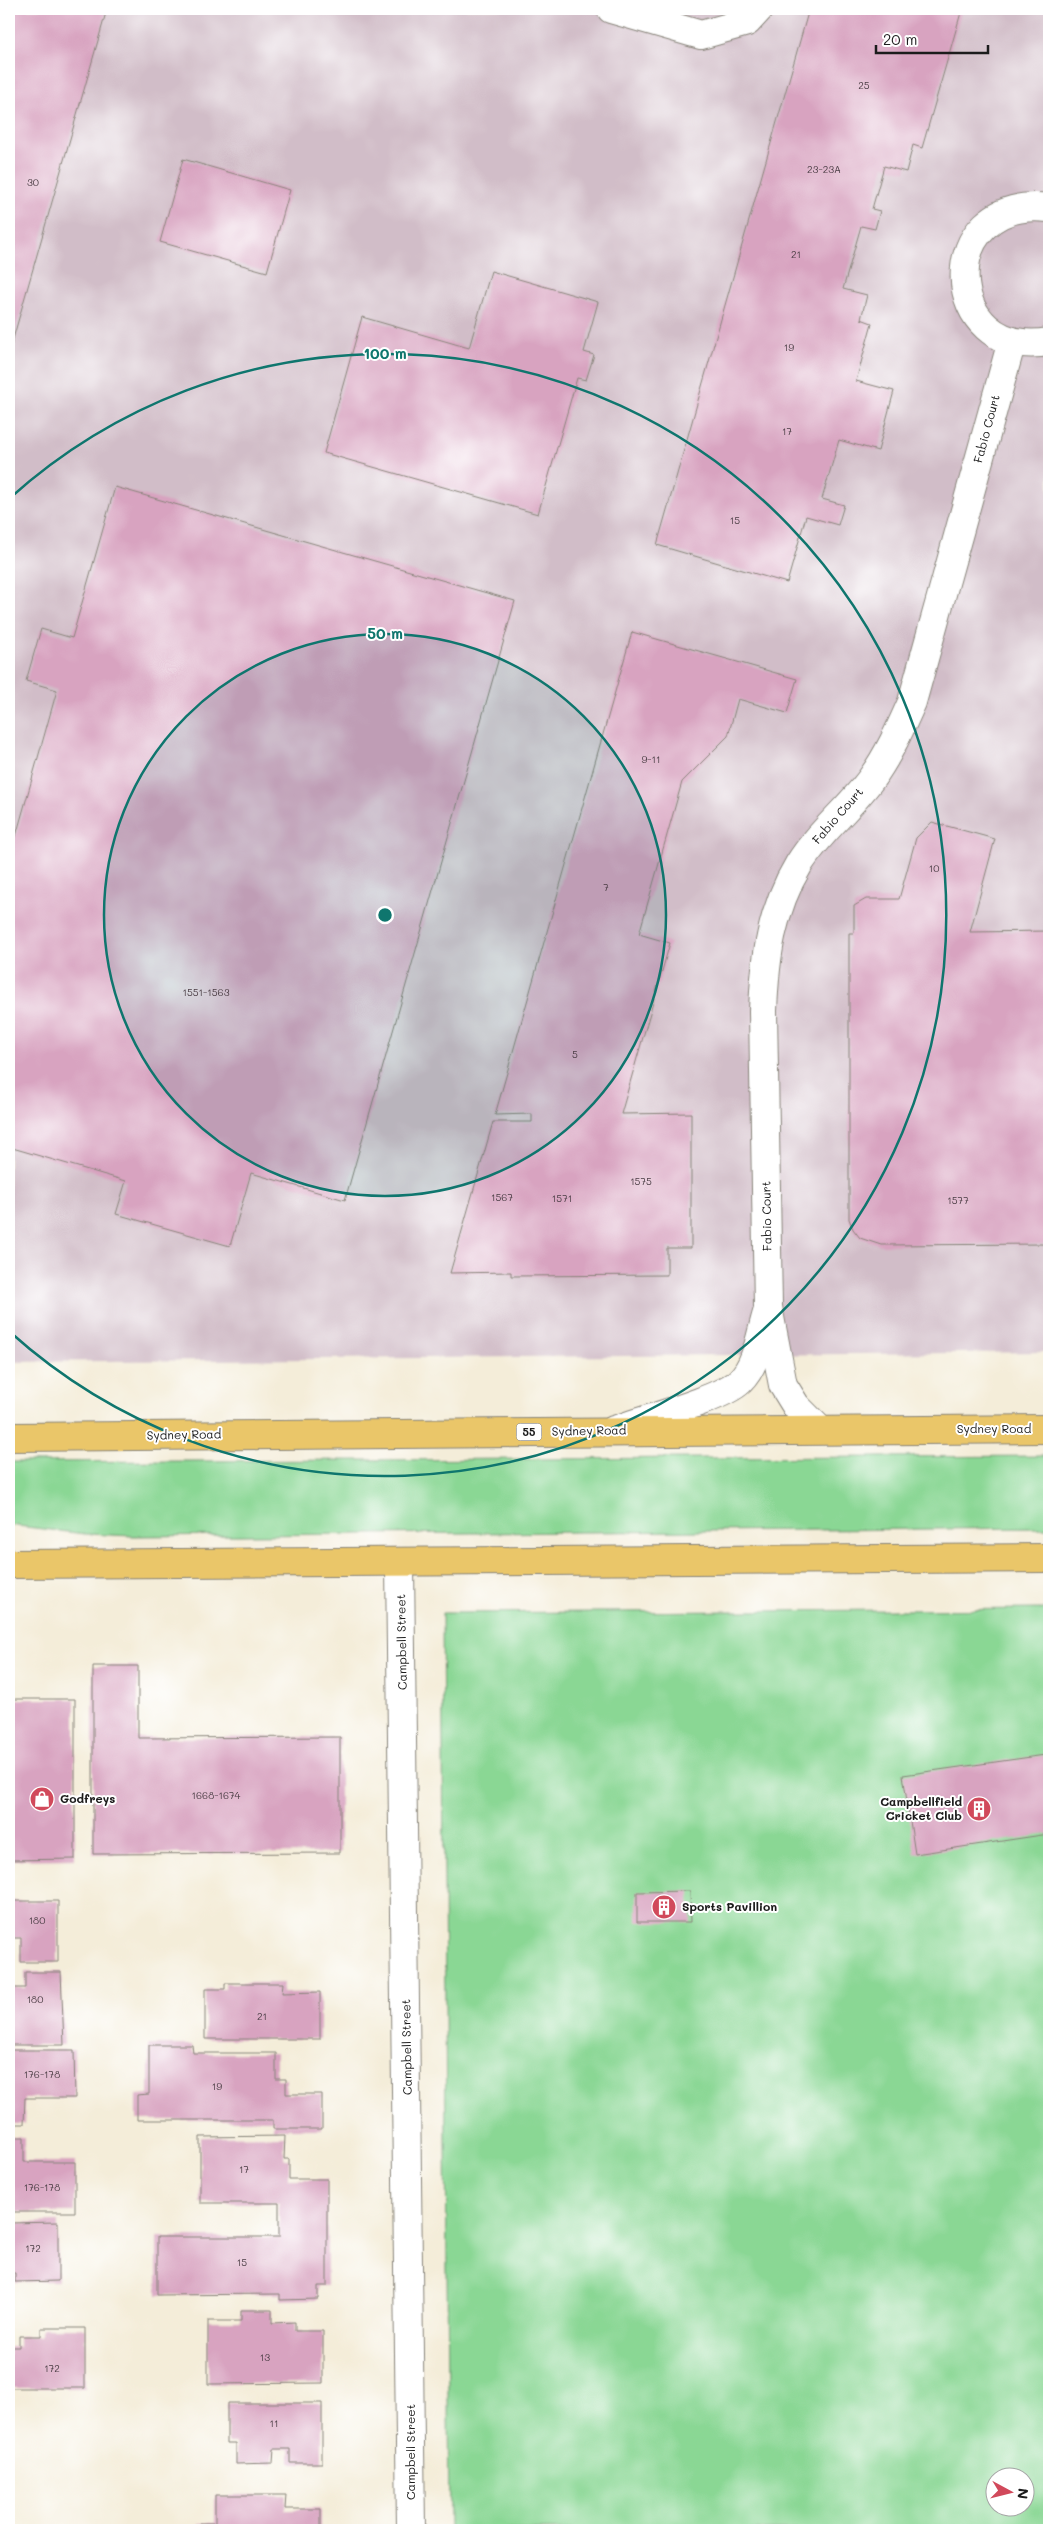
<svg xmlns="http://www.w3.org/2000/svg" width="1058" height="2539" viewBox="0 0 1058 2539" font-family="Mali,sans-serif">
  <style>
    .industrial { fill: #d1bdc8 }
    .green { fill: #8ad794; stroke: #537a58; fill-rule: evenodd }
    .building { fill: #d8a3c0 }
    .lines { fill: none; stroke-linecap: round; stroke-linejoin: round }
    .minor-casing { stroke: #88847a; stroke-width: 30 }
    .highway-casing { stroke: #88847a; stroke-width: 30 }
    .minor { stroke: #fff; stroke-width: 28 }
    .highway { stroke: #eac669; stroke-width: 28 }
    .ring { fill: none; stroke: #0f766e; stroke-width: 2.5 }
    .labels { text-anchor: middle; stroke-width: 4; stroke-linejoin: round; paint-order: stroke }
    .number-label { font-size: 10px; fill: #4b3e45 }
    .shield { fill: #fff; stroke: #606060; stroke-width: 1 }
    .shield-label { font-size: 11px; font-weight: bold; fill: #1c1c1c }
    .street-label { font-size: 12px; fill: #1c1c1c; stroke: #fff }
    .poi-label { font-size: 12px; font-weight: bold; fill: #1c1c1c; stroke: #fff; text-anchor: start }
    .centre { fill: #0f766e; stroke: #fff; stroke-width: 2.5 }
    .ring-label { font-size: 15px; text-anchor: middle; font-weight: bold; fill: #0f766e; stroke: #fff; stroke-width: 4; stroke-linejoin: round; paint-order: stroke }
  </style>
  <rect width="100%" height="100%" fill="#fff"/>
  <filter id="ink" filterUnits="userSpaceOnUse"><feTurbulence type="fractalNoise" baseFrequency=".02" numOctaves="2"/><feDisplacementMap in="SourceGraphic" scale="10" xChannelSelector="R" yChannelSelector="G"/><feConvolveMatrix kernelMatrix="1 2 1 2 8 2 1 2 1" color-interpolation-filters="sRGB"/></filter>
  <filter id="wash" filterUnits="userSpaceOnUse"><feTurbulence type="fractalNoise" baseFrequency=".0096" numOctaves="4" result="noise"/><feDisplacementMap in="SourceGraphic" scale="20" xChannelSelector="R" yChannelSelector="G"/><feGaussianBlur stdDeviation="1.12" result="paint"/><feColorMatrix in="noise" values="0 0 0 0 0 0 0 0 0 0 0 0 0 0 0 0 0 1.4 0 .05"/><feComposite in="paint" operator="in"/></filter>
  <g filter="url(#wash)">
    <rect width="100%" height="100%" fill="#f4edd9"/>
    <polygon class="industrial" points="9,9 1049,9 1049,1352 9,1362"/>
    <g class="green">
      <polygon points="1049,1456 1049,1528 134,1536 85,1534 9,1525 9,1462"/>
      <path d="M1049,1609V2530H449L442,1613ZM996,2476H1026V2506H996Z"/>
    </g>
    <g id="blocks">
      <g class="building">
        <polygon points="9,9 107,9 9,353"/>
        <polygon points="809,9 962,9 922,148 913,145 906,172 884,166 872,209 880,211 875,229 861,226 843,289 867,295 861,319 872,323 856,381 894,391 878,451 839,440 822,499 844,505 838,525 806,516 787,583 657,545"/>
        <polygon points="183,159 290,190 267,272 160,242"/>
        <polygon points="491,271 598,302 584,352 594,355 586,380 577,378 538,514 324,453 362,317 469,348"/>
        <polygon points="115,487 515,601 345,1200 251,1173 230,1246 116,1214 126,1181 9,1147 9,834 16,836 57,690 26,681 41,629 72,638"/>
        <polygon points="632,632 797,679 787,713 738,699 728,736 682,782 639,934 670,943 621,1114 691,1113 691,1248 667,1248 667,1275 511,1276 511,1272 450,1273 493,1122 532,1122 532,1114 495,1115"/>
        <polygon points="932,822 995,839 970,932 1049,931 1049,1244 881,1245 860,1238 853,1229 849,1219 849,933 854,933 854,906 866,899 899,899 916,838"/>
        <polygon points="93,1666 138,1666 138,1738 340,1737 340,1853 93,1854"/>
        <polygon points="9,1699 75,1699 75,1859 9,1860"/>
        <polygon points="1045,1755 1049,1783 1049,1834 915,1854 903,1775"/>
        <polygon points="690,1891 691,1922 637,1922 637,1892"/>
        <polygon points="9,1901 58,1901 58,1962 21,1962 21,1938 9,1938"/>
        <polygon points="25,1972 61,1972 64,2045 9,2045 9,1988 25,1988"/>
        <polygon points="225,1983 283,1983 282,1993 320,1992 320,2039 205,2039 205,1989 225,1989"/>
        <polygon points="149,2045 192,2045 193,2053 276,2053 276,2079 286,2079 286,2094 322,2094 322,2129 273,2129 273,2120 137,2120 137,2095 149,2094"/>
        <polygon points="9,2050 74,2050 75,2098 25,2098 24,2124 9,2124"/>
        <polygon points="285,2136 284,2159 289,2159 289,2179 327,2179 327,2286 318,2286 318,2299 280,2300 280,2294 157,2295 157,2237 279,2237 279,2203 200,2203 200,2137"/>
        <polygon points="9,2137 24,2137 24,2162 75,2162 75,2212 9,2212"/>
        <polygon points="58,2222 58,2281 15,2282 15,2273 9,2273 9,2223"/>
        <polygon points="241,2310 272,2310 272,2323 295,2322 295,2331 323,2331 323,2383 208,2384 208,2321 241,2321"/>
        <polygon points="41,2328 85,2328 85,2388 9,2388 9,2347 19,2347 19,2336 41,2336"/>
        <polygon points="227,2403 322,2403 322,2463 290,2463 290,2449 274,2449 273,2463 236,2464 236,2443 227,2443"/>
        <polygon points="215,2495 286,2495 285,2509 321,2509 321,2530 199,2530 199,2523 215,2523"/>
      </g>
    </g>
  </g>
  <g filter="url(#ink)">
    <use href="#blocks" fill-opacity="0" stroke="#88847a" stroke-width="1"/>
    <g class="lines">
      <defs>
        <g id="minor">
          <polyline points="611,9 701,35 747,22 759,9"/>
          <path d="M1049,208C933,194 940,361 1049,342"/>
          <path d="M819,1429L796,1406L783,1385L768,1307L763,1011C765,959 771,910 799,864C819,832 849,809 871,779C888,756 900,729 912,702L1012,341"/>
          <path d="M614,1430C642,1420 722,1399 740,1381C757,1365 760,1335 767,1313"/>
          <polyline points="400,1563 411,2530"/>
        </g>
        <g id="highway">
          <polyline points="9,1437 1049,1429"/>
          <polyline points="9,1564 1049,1558"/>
        </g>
      </defs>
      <use href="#minor" class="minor-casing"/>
      <use href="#highway" class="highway-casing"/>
      <use href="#minor" class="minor"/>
      <use href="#highway" class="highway"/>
    </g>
  </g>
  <circle cx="385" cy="915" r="281" fill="#0f766e" fill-opacity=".12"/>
  <g class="ring">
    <circle cx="385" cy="915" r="281"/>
    <path d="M10 498A561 561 0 1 1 10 1332"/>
  </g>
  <defs>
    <symbol id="shop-disc" viewBox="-11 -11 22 22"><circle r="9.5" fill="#d1495b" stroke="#fff"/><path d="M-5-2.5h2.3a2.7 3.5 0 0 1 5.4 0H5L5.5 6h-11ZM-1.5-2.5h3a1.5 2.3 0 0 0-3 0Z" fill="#fff"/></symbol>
    <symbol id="building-disc" viewBox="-11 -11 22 22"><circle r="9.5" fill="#d1495b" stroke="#fff"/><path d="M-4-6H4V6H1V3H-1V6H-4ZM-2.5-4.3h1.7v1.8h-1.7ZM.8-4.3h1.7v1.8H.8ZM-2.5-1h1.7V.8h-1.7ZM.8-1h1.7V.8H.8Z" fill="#fff"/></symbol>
  </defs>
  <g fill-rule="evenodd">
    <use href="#shop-disc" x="28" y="1785" width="28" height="28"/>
    <use href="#building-disc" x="965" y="1795" width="28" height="28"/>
    <use href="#building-disc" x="650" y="1893" width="28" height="28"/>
  </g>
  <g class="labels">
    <g class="number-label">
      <text x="864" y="89">25</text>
      <text x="824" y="173">23-23A</text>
      <text x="33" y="186">30</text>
      <text x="796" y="258">21</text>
      <text x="789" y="351">19</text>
      <text x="787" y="435">17</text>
      <text x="735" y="524">15</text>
      <text x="651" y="763">9-11</text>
      <text x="934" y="872">10</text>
      <text x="606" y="891">7</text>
      <text x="206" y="996">1551-1563</text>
      <text x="575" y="1058">5</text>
      <text x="641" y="1185">1575</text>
      <text x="502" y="1201">1567</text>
      <text x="562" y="1202">1571</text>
      <text x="958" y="1204">1577</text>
      <text x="216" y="1799">1668-1674</text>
      <text x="37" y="1924">180</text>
      <text x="35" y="2003">180</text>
      <text x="262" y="2020">21</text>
      <text x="42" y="2078">176-178</text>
      <text x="217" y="2090">19</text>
      <text x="244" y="2173">17</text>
      <text x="42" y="2191">176-178</text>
      <text x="33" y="2252">172</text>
      <text x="242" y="2266">15</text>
      <text x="265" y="2361">13</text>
      <text x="52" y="2372">172</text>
      <text x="274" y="2427">11</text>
    </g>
    <rect class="shield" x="516.5" y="1423.5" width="25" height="17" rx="4"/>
    <g class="shield-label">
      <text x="529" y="1436">55</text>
    </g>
    <g class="street-label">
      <text transform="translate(987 429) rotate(-75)" y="4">Fabio Court</text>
      <text transform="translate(838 816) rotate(-49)" y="4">Fabio Court</text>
      <text transform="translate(767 1216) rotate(-91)" y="4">Fabio Court</text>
      <text x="994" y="1433">Sydney Road</text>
      <text transform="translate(589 1431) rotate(-1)" y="4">Sydney Road</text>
      <text transform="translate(184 1435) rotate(-1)" y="4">Sydney Road</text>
      <text transform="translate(402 1642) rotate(-91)" y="4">Campbell Street</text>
      <text transform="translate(407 2047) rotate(-91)" y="4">Campbell Street</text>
      <text transform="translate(411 2452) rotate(-90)" y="4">Campbell Street</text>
    </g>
    <g class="poi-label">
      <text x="60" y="1803">Godfreys</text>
      <text x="962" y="1806" text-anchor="end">Campbellfield<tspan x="962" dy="14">Cricket Club</tspan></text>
      <text x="682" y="1911">Sports Pavillion</text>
    </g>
  </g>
  <circle cx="385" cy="915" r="8" class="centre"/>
  <g class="ring-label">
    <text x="385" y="359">100 m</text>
    <text x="385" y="639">50 m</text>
  </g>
  <rect width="1058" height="2539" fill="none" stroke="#fff" stroke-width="30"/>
  <g transform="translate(1010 2492) rotate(97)"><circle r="24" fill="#ffffff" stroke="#a4a4a4"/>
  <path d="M0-4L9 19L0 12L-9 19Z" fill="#d1495b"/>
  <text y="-8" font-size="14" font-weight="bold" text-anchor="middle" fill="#1c1c1c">N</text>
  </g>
  <path d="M876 45v8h112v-8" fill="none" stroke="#1c1c1c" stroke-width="2.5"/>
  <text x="883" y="45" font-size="15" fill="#1c1c1c" stroke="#ffffff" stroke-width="4" paint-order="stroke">20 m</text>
</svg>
